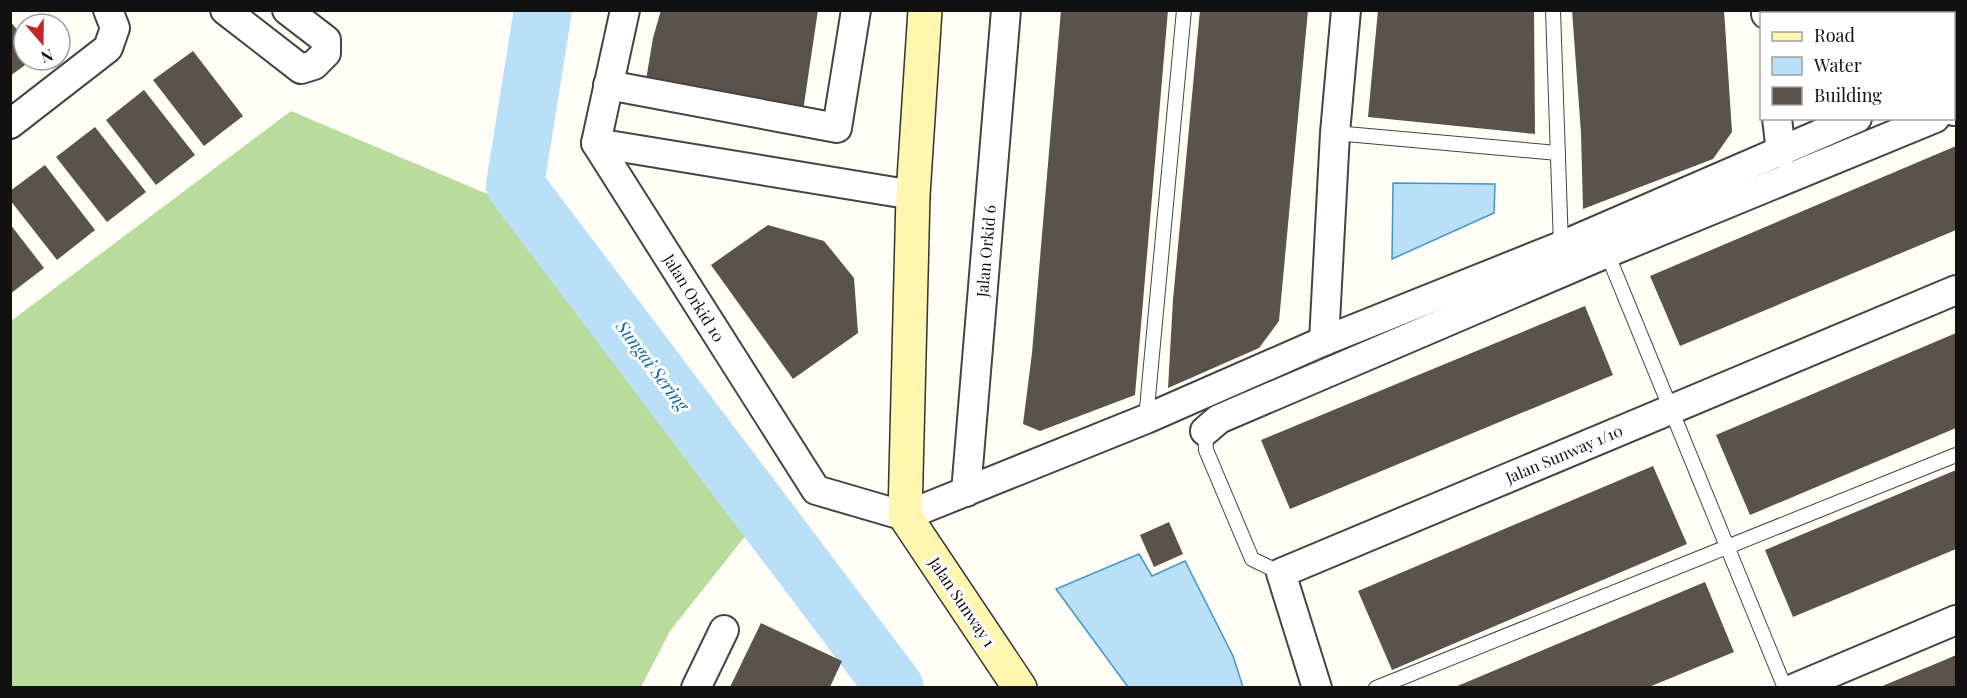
<svg xmlns="http://www.w3.org/2000/svg" width="1967" height="698" viewBox="0 0 1967 698" font-family="'Playfair Display',serif">
  <style>
    .forest { fill: #b9dc9c }
    .water { fill: #b9e0f7; stroke: #3f96cf; stroke-width: 1.5 }
    .lines { fill: none; stroke-linecap: round; stroke-linejoin: round }
    .river { stroke: #b9e0f7; stroke-width: 58 }
    .building { fill: #5a524d }
    .lane-casing { stroke: #444; stroke-width: 16 }
    .street-casing { stroke: #444; stroke-width: 32 }
    .secondary-casing { stroke: #333; stroke-width: 36 }
    .lane { stroke: #fff; stroke-width: 14 }
    .street { stroke: #fff; stroke-width: 28 }
    .secondary { stroke: #fff6b0; stroke-width: 33 }
    .labels { text-anchor: middle; stroke-width: 6; stroke-linejoin: round; paint-order: stroke }
    .street-label { font-size: 16px; fill: #111; stroke: #fff }
    .water-label { font-size: 18px; font-style: italic; fill: #1768a6; stroke: #fff }
  </style>
  <rect width="100%" height="100%" fill="#fffdf5"/>
  <polygon class="forest" points="291,111 504,201 754,525 670,631 641,687 11,687 11,321"/>
  <g class="water">
    <polygon points="1393,183 1495,184 1494,213 1392,259"/>
    <polygon points="1139,554 1152,576 1185,561 1233,656 1243,687 1128,687 1056,589"/>
  </g>
  <g class="lines">
    <polyline class="river" points="543,10 515,185 895,688"/>
  </g>
  <g class="building">
    <polygon points="661,10 818,10 803,111 645,86 653,38"/>
    <polygon points="1061,10 1168,10 1135,395 1040,431 1023,424 1032,353"/>
    <polygon points="1200,10 1308,10 1279,321 1259,348 1168,388 1173,300"/>
    <polygon points="1378,10 1534,10 1535,134 1368,117"/>
    <polygon points="1572,10 1724,10 1732,132 1713,159 1583,209 1581,133"/>
    <polygon points="1804,10 1919,10 1919,14 1805,14"/>
    <polygon points="10,21 24,38 24,60 32,60 10,76"/>
    <polygon points="193,51 243,116 204,146 153,80"/>
    <polygon points="144,90 195,155 156,185 106,120"/>
    <polygon points="95,127 146,192 107,222 56,157"/>
    <polygon points="1956,146 1956,230 1680,346 1650,276"/>
    <polygon points="45,165 95,230 57,260 10,200 10,191"/>
    <polygon points="10,224 44,268 10,294"/>
    <polygon points="768,225 824,241 854,278 858,333 793,379 711,265"/>
    <polygon points="1585,306 1613,375 1290,509 1261,440"/>
    <polygon points="1956,333 1956,428 1750,515 1716,435"/>
    <polygon points="1653,466 1687,544 1392,670 1358,591"/>
    <polygon points="1956,470 1956,549 1793,617 1765,550"/>
    <polygon points="1169,522 1183,554 1154,567 1140,535"/>
    <polygon points="1705,582 1734,652 1649,687 1455,687"/>
    <polygon points="761,623 842,661 830,687 730,687"/>
    <polygon points="1956,655 1956,687 1880,687 1947,659"/>
  </g>
  <g class="lines">
    <defs>
      <g id="lane">
        <polyline points="1553,10 1561,246"/>
        <polyline points="1335,133 1558,153"/>
        <polyline points="1607,253 1785,688"/>
        <polyline points="1146,419 1184,10"/>
        <polyline points="1205,431 1206,450 1252,559 1281,573"/>
        <polyline points="1376,688 1956,455"/>
      </g>
      <g id="street">
        <polyline points="225,10 301,69 314,65 326,53 326,40 287,10"/>
        <polyline points="625,10 596,143 816,490 905,516 1146,419 1324,341 1561,246 1857,118"/>
        <polyline points="1766,10 1766,14"/>
        <polyline points="1954,75 1956,74"/>
        <polyline points="608,85 837,128 856,10"/>
        <polyline points="1954,111 1956,110"/>
        <polyline points="1777,118 1781,153"/>
        <polyline points="10,124 108,48 115,28 108,10"/>
        <polyline points="596,143 913,195"/>
        <polyline points="1324,341 1335,133 1346,10"/>
        <polyline points="1205,431 1219,419 1607,253 1935,118"/>
        <polyline points="966,492 1006,10"/>
        <polyline points="696,688 724,630"/>
        <polyline points="1317,688 1281,573 1956,290"/>
        <polyline points="1795,688 1956,620"/>
      </g>
      <polyline id="secondary" points="925,10 913,195 905,516 1020,688"/>
    </defs>
    <use href="#lane" class="lane-casing"/>
    <use href="#street" class="street-casing"/>
    <use href="#secondary" class="secondary-casing"/>
    <use href="#lane" class="lane"/>
    <use href="#street" class="street"/>
    <use href="#secondary" class="secondary"/>
  </g>
  <g class="labels">
    <g class="street-label">
      <text transform="translate(986 251) rotate(-85)" y="6">Jalan Orkid 6</text>
      <text transform="translate(694 298) rotate(58)" y="6">Jalan Orkid 10</text>
      <text transform="translate(1564 454) rotate(-23)" y="6">Jalan Sunway 1/10</text>
      <text transform="translate(962 602) rotate(56)" y="6">Jalan Sunway 1</text>
    </g>
    <g class="water-label">
      <text transform="translate(652 366) rotate(53)" y="6">Sungai Sering</text>
    </g>
  </g>
  <rect width="1967" height="698" fill="none" stroke="#111111" stroke-width="24"/>
  <rect x="1760" y="12" width="195" height="108" fill="#ffffff" stroke="#a0a0a0" stroke-width="1.5"/>
  <rect x="1772" y="32" width="30" height="9" fill="#fff6b0" stroke="#a0a0a0" stroke-width="1.5"/>
  <text x="1814" y="42" font-size="18" fill="#111111">Road</text>
  <rect x="1772" y="57" width="30" height="18" fill="#b9e0f7" stroke="#a0a0a0" stroke-width="1.5"/>
  <text x="1814" y="72" font-size="18" fill="#111111">Water</text>
  <rect x="1772" y="87" width="30" height="18" fill="#5a524d" stroke="#a0a0a0" stroke-width="1.5"/>
  <text x="1814" y="102" font-size="18" fill="#111111">Building</text>
  <g transform="translate(42 42) rotate(160)"><circle r="28" fill="#ffffff" stroke="#a0a0a0" stroke-width="1.5"/>
  <path d="M0-4.5L10 22L0 15L-10 22Z" fill="#c4262e"/>
  <text y="-9" font-size="16" font-weight="bold" text-anchor="middle" fill="#111111">N</text>
  </g>
</svg>
